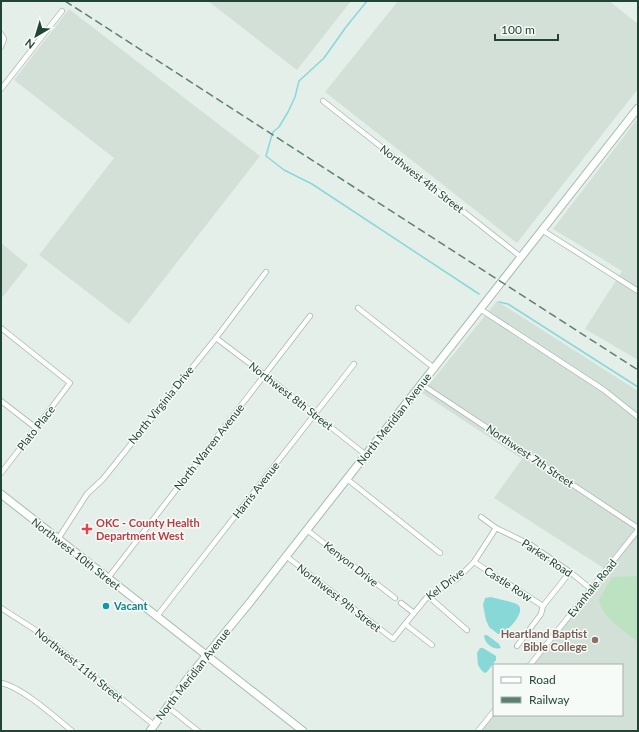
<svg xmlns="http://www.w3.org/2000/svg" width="639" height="732" viewBox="0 0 639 732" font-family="Lato,sans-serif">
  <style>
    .built { fill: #d3e0d8 }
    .green { fill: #bde2c1 }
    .water { fill: #89d8d8 }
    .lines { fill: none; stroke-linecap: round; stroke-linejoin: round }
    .stream { stroke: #89d8d8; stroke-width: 1.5 }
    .street-casing { stroke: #a7b8b0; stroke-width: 6 }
    .secondary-casing { stroke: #a3bcaf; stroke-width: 9 }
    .street { stroke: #fff; stroke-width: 4.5 }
    .secondary { stroke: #fff; stroke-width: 7 }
    .rail { stroke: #5d7f71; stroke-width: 1.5; stroke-dasharray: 8 4; stroke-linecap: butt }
    .health-dot { fill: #e0444e; stroke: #f7fbf8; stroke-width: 1.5 }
    .culture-dot { fill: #0f9aa8; stroke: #f7fbf8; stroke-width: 1.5 }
    .education-dot { fill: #8d6e63; stroke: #f7fbf8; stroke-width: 1.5 }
    .labels { text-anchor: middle; stroke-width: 3; stroke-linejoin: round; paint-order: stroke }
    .street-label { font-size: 11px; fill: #224436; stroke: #f7fbf8 }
    .health-label { font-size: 11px; font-weight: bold; fill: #be3a42; stroke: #f7fbf8; text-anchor: start }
    .culture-label { font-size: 11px; font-weight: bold; fill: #0d838f; stroke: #f7fbf8; text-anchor: start }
    .education-label { font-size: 11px; font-weight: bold; fill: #785e54; stroke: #f7fbf8; text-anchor: end }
  </style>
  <rect width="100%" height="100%" fill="#e5efe9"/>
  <g class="built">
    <polygon points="208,1 351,1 297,70"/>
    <polygon points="398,1 609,1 638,24 638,89 517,243 325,92"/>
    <polygon points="69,9 260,156 129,324 39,255 114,158 14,80"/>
    <polygon points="638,118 638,360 585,329 622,271 553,229"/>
    <polygon points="1,243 28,265 1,299"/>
    <polygon points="497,301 638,391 637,731 480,731 494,713 494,715 622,715 622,665 532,665 605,569 494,498 522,459 422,393"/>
  </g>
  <path class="green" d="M638,576V642C626,633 600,615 599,600L612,577Z"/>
  <g class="water">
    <path d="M491,597C497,599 515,602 518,605C526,611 510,629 504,632C502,633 500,633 498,634L489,627L486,620L483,605L485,598Z"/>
    <path d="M485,635H487L499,644L501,648C493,650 485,644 484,636Z"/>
    <polygon points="480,648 483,648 496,656 496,660 487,672 485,673 482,671 478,665 477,653"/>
  </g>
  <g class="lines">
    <g class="stream">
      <polyline points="367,1 346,27 324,58 299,81 295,97 288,112 279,127 273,132 271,138 266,156 284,170 312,184 479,294"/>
      <polyline points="499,302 508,304 638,387"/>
    </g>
    <defs>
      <g id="street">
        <polyline points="1,34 4,39 1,47"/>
        <polyline points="1,89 62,11"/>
        <polyline points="323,101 521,257"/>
        <polyline points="542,230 638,291"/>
        <polyline points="358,308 434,368"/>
        <polyline points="480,309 604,390 638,417"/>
        <polyline points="1,328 70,383 36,428 1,473"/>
        <polyline points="216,338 265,375 366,455"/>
        <polyline points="421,384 638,528"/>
        <polyline points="1,401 36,428"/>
        <polyline points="347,479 440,553"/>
        <polyline points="481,517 496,528 531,545 570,572 591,589"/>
        <polyline points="307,530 395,598"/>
        <polyline points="58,539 87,494 103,479 216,338 266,272"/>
        <polyline points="286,556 393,639 428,596 457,579 474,562 496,528"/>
        <polyline points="474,562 543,606"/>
        <polyline points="108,578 310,316"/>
        <polyline points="428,596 467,630"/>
        <polyline points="401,603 414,613"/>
        <polyline points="1,608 40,633 154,725"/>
        <polyline points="157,616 354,364"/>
        <polyline points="405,624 432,645"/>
        <polyline points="517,646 541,614 543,606 570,572"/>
        <polyline points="530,665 638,530"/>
        <path d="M1,683C22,687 55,717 72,731"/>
        <polyline points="168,707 198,731"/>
        <polyline points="478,731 494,711"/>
      </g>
      <g id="secondary">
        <polyline points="1,494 303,731"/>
        <polyline points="150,731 188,678 251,601 638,108"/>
      </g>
    </defs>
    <use href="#street" class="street-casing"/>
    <use href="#secondary" class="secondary-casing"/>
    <use href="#street" class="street"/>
    <use href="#secondary" class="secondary"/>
    <polyline class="rail" points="65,1 638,370"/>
  </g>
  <path class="health-dot" d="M85 523h4v4h4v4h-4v4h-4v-4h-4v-4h4z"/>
  <circle class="culture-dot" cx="106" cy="606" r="4"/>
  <circle class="education-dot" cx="595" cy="640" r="4"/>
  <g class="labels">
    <g class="street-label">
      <text transform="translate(422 179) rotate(38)" y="4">Northwest 4th Street</text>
      <text transform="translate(291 396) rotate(38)" y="4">Northwest 8th Street</text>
      <text transform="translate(161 405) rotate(-51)" y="4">North Virginia Drive</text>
      <text transform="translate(394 419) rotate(-52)" y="4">North Meridian Avenue</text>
      <text transform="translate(36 428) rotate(-52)" y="4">Plato Place</text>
      <text transform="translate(209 447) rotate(-52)" y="4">North Warren Avenue</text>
      <text transform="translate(530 456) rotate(34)" y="4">Northwest 7th Street</text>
      <text transform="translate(256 490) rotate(-52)" y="4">Harris Avenue</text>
      <text transform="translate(76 554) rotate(38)" y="4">Northwest 10th Street</text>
      <text transform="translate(547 558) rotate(34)" y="4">Parker Road</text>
      <text transform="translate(351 564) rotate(38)" y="4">Kenyon Drive</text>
      <text transform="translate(445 584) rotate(-37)" y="4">Kel Drive</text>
      <text transform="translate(508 584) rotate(33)" y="4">Castle Row</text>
      <text transform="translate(592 588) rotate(-51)" y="4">Evanhale Road</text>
      <text transform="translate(339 598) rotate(38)" y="4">Northwest 9th Street</text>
      <text transform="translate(79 665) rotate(39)" y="4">Northwest 11th Street</text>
      <text transform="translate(193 674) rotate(-52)" y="4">North Meridian Avenue</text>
    </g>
    <g class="health-label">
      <text x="96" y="527">OKC - County Health<tspan x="96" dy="13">Department West</tspan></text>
    </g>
    <g class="culture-label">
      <text x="114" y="610">Vacant</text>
    </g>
    <g class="education-label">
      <text x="587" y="638">Heartland Baptist<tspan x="587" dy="13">Bible College</tspan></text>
    </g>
  </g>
  <rect width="639" height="732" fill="none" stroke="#224436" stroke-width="4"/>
  <rect x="493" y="664" width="130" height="52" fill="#f7fbf8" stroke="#a2b2aa"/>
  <rect x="501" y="677" width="20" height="6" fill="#ffffff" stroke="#a2b2aa"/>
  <text x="529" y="684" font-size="12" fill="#224436">Road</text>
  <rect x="501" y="697" width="20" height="6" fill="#5d7f71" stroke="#a2b2aa"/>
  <text x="529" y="704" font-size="12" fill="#224436">Railway</text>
  <g transform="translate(36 36) rotate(218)" stroke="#f7fbf8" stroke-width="3" paint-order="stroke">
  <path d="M0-3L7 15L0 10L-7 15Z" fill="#224436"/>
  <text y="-6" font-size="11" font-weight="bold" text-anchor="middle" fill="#224436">N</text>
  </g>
  <path d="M495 34v6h63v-6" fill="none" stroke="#224436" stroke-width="2"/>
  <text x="501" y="34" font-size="12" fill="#224436" stroke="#f7fbf8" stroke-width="3" paint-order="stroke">100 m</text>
</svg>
